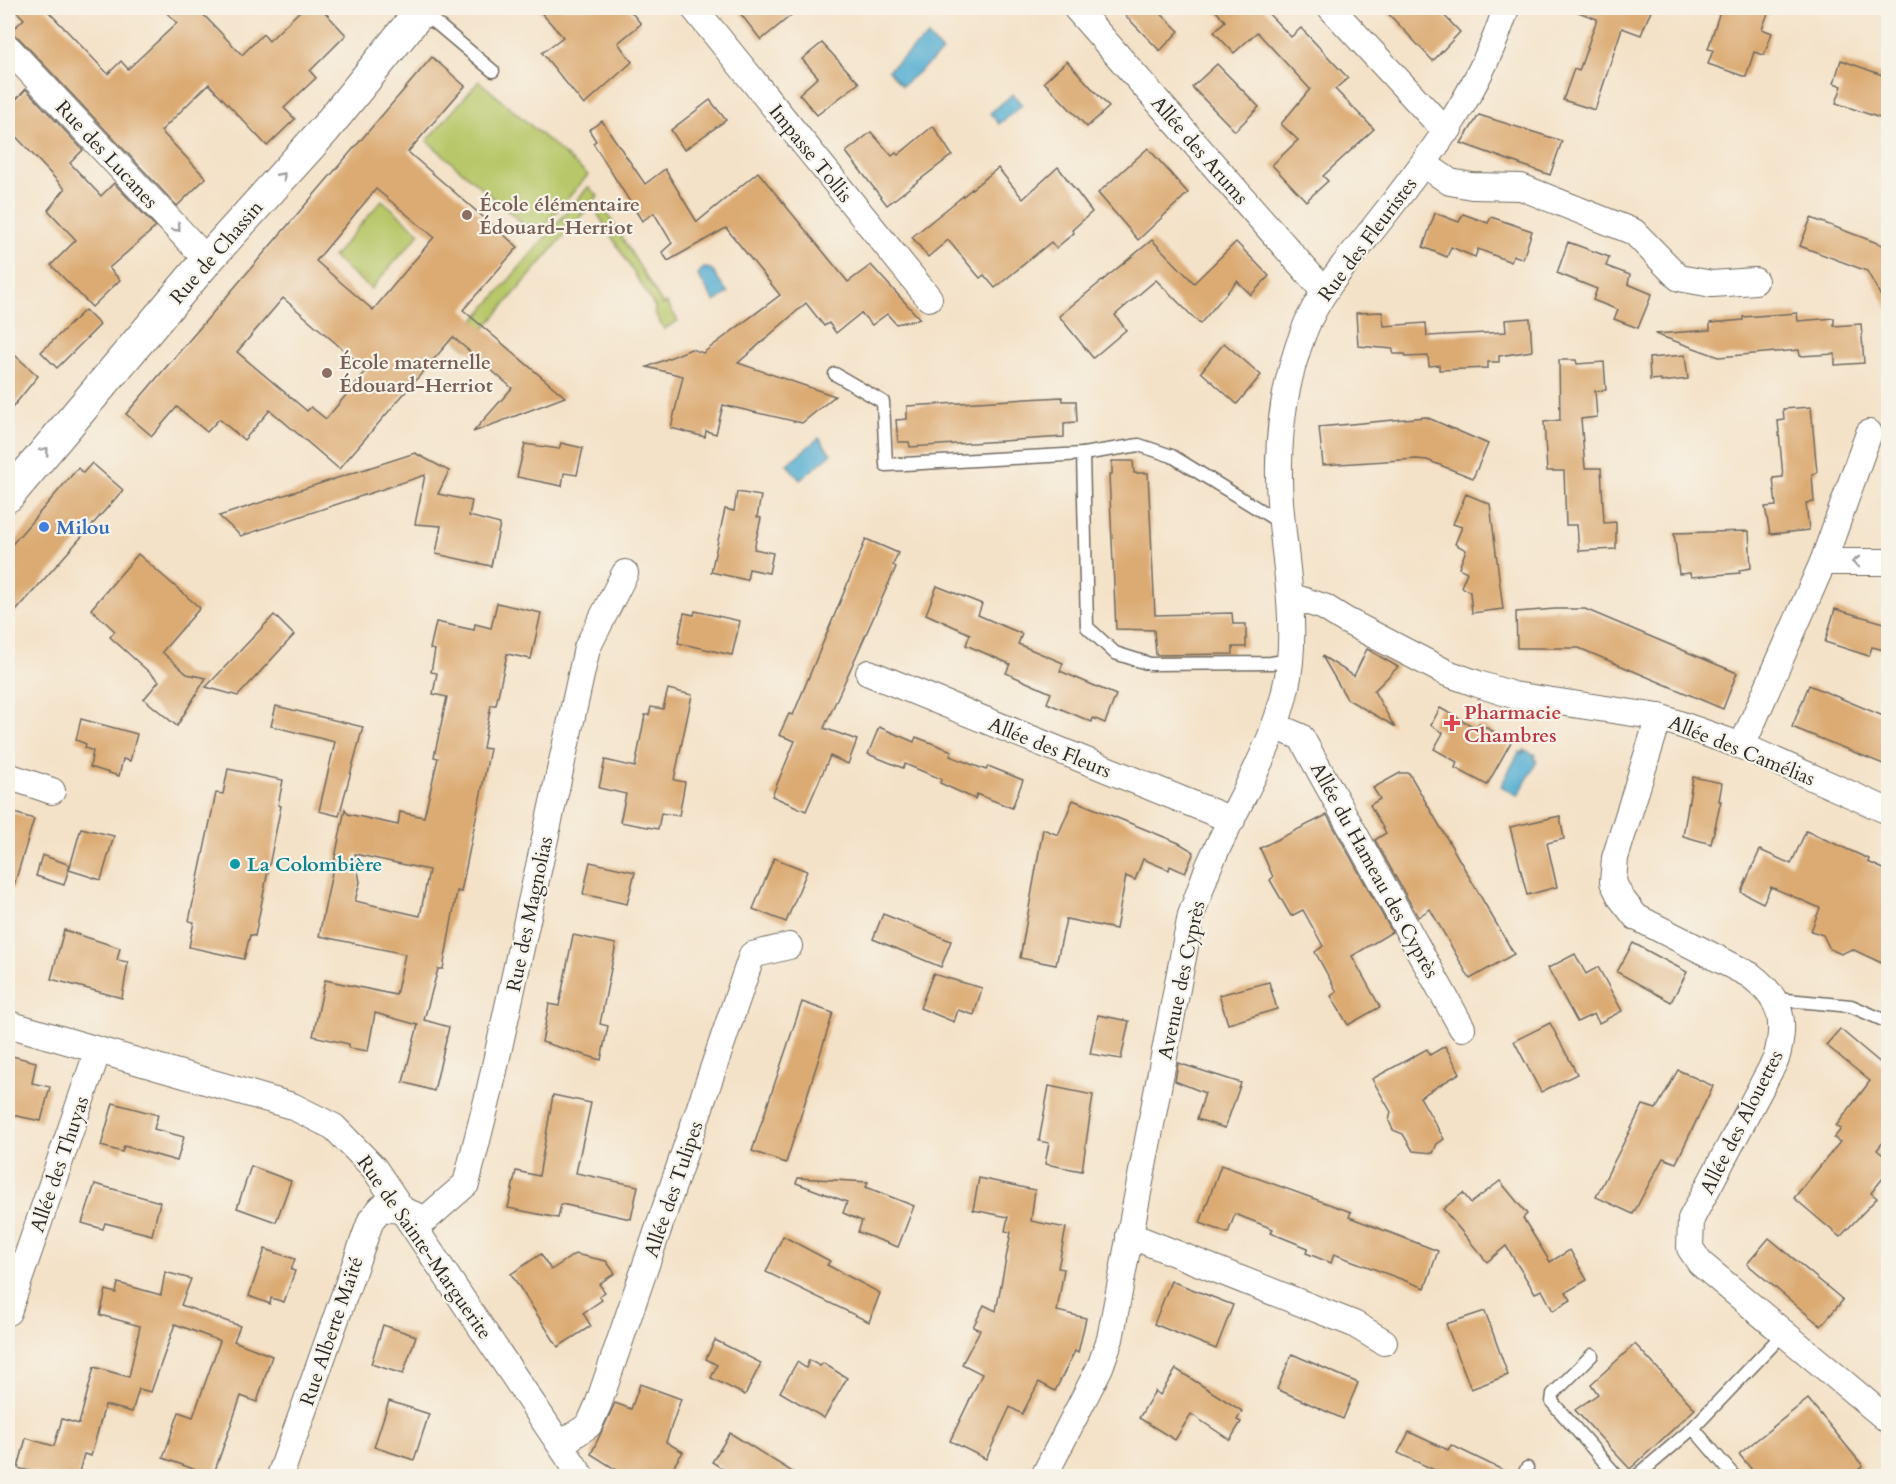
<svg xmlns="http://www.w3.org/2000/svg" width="1896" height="1484" viewBox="0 0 1896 1484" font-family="Cardo,serif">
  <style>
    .green { fill: #b8c769; stroke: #72794a; stroke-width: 1.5 }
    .water { fill: #55aed2; stroke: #406c7e; stroke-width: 1.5 }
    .building { fill: #dcab73; fill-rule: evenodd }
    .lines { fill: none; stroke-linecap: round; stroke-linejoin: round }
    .service-casing { stroke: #716b62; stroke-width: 15 }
    .minor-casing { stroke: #716b62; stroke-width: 28 }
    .tertiary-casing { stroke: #716b62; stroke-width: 34 }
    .service { stroke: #fff; stroke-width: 12 }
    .minor { stroke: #fff; stroke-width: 26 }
    .tertiary { stroke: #fff; stroke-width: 32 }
    .oneway { stroke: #a0a0a0 }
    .education-dot { fill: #8d6e63; stroke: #f7f3e8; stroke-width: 2 }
    .shop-dot { fill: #3f7fe0; stroke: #f7f3e8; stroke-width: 2 }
    .health-dot { fill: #e0444e; stroke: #f7f3e8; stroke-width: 2 }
    .culture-dot { fill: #0f9aa8; stroke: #f7f3e8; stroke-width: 2 }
    .labels { text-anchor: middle; stroke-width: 4.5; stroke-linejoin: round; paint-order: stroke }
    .street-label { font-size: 20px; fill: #2b2b2b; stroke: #f7f3e8 }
    .education-label { font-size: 20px; font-weight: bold; fill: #785e54; stroke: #f7f3e8; text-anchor: start }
    .shop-label { font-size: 20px; font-weight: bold; fill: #366cbe; stroke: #f7f3e8; text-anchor: start }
    .health-label { font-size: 20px; font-weight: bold; fill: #be3a42; stroke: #f7f3e8; text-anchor: start }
    .culture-label { font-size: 20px; font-weight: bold; fill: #0d838f; stroke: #f7f3e8; text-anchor: start }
  </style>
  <rect width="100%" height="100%" fill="#f7f3e8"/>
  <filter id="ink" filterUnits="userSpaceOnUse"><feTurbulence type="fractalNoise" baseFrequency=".0167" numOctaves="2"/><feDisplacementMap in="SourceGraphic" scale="12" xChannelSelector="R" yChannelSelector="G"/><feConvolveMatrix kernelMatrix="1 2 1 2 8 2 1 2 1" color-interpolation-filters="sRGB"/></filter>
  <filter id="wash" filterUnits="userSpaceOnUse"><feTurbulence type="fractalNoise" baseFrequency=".008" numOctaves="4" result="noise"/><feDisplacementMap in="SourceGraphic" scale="24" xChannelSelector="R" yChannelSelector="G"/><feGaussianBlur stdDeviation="1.35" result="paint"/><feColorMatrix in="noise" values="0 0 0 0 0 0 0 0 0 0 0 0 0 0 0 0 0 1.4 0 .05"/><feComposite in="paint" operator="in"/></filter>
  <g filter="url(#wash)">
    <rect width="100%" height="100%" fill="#f4e2c8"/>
    <g class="green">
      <polygon points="479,81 588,175 536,235 427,141"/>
      <polygon points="588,187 598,196 467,349 457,341"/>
      <polygon points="382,200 420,233 371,289 333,257"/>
      <polygon points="602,205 663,305 667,303 678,321 664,329 654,312 656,309 596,211"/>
    </g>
    <g class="water">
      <polygon points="928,36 942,52 902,86 888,70"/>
      <polygon points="1013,94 1022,105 999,124 990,113"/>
      <polygon points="705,268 711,269 728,293 715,302 698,276 701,270"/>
      <polygon points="819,438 831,454 800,480 787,464"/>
      <polygon points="1524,750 1536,755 1534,759 1537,761 1518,796 1501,786 1519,752 1523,753"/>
    </g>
    <g id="blocks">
      <g class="building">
        <polygon points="13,8 45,8 108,74 121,61 128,69 177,23 162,8 197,8 242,55 263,34 269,41 303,8 321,8 346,35 310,71 316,78 284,108 295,119 267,146 209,84 192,100 161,131 206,178 177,206 19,38 9,33 24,19"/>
        <polygon points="537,8 628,8 641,24 618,43 632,62 584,105 542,53 563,37"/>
        <polygon points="736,8 800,8 761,40"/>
        <polygon points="1118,8 1155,8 1179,31 1160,51"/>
        <polygon points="1213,8 1263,8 1291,37 1301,28 1348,78 1335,89 1374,129 1323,176 1328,181 1306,201 1272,165 1298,140 1281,124 1310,89 1257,32 1234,53 1214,32 1225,21"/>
        <polygon points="1383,8 1437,8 1460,32 1433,61"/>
        <polygon points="1573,8 1652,8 1641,35 1622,28 1595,110 1563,100 1574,69 1579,71 1597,19 1573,10"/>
        <polygon points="1721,8 1770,8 1762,29 1772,33 1764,55 1754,52 1746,77 1708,64 1713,50 1708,49"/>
        <polygon points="822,43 859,83 817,115 799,94 818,77 802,59"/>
        <path d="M432,57L465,86L408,152L518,247L463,310L565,397L473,432L512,388L453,337L339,469L270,410L244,440L219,419L207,432L177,407L152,436L126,414ZM376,189L434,237L373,310L316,261ZM283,298L367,370L326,419L311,407L307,411L237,352Z"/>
        <polygon points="1841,60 1888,77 1888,94 1880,118 1836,103 1842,86 1834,83"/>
        <polygon points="1067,61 1109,107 1087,127 1044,82"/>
        <polygon points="1217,64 1259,107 1235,131 1192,87"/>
        <polygon points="26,89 83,150 70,163 101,196 114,183 156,227 109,268 120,280 92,307 51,265 76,240 48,210 65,189 8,128 8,108"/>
        <polygon points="710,100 726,120 684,150 671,130"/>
        <polygon points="1479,115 1562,141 1550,175 1461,143"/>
        <polygon points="602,121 645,184 665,169 697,222 758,172 848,282 871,265 920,319 896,324 887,314 872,325 861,313 836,333 829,323 824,326 806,303 738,363 835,396 802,423 723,405 716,434 706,431 705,437 671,428 683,376 647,367 691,349 703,353 780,295 726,228 668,261 662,252 672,243 654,213 642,221 593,143 596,141 589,130"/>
        <polygon points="933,126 952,155 887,205 846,152 871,132 892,156 896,153 898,155"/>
        <polygon points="1148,148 1188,193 1138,240 1098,193"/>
        <polygon points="1058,167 1092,212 1072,230 1074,233 1056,248 1051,242 995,288 984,275 980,278 948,240 928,257 912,237 998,168 1023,199"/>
        <polygon points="1435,213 1459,222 1463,214 1488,223 1491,217 1532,231 1523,259 1513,255 1511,262 1478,249 1475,257 1451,247 1447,257 1423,247"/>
        <polygon points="1811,218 1888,247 1888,309 1867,271 1800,246"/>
        <polygon points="1152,240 1194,283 1236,242 1269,276 1251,295 1237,281 1200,324 1156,280 1115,315 1126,330 1093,358 1059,316"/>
        <polygon points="1568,242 1609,257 1606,266 1630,275 1628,284 1652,294 1638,328 1614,319 1618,310 1593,300 1597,289 1557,273"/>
        <polygon points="85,310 100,325 57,368 41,352"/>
        <polygon points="1382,312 1384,326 1426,323 1427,336 1506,332 1505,320 1530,318 1532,351 1499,356 1499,362 1488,362 1488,368 1439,370 1439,365 1429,366 1428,356 1406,357 1405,354 1393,354 1393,349 1358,346 1356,313"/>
        <polygon points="1797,313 1798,321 1834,318 1834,326 1861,324 1864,363 1835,365 1835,354 1800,356 1799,350 1719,357 1655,334 1710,330 1710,323 1743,320 1743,317"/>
        <polygon points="1224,343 1261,375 1237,404 1201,372"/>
        <polygon points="8,349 38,376 8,413"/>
        <polygon points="1685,355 1688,379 1661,382 1661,379 1650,380 1649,358"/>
        <polygon points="1559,360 1576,360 1577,364 1604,362 1606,390 1595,391 1597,417 1581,419 1585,468 1601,468 1604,523 1616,522 1616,549 1579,551 1577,525 1566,525 1564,471 1547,471 1544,422 1560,420"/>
        <polygon points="1062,397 1063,401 1076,401 1077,422 1064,423 1064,437 910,447 909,442 898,442 896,420 907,419 907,406"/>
        <polygon points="1811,407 1817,473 1812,475 1814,502 1806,503 1809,530 1770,534 1765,507 1776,506 1773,478 1783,477 1778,421 1784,420 1783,409"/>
        <polygon points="1426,417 1488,444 1473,478 1427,460 1417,459 1323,465 1319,427"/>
        <polygon points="561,443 583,448 577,475 564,473 562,486 517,477 525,444 559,449"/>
        <polygon points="415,453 449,471 438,494 472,501 469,516 500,524 491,566 436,554 441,526 415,524 425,475 241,536 219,516"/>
        <polygon points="1112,461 1133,461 1134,473 1148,473 1155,615 1232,613 1233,624 1246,624 1246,647 1233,647 1233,654 1156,655 1154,630 1116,629 1109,475 1112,474"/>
        <polygon points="92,463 123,490 8,620 8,549 78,468 83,473"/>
        <polygon points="737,492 761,496 757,517 761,518 754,549 773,553 769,573 749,569 747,580 711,572 725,509 734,511"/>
        <polygon points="1466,494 1490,504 1503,609 1472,613 1470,592 1461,587 1467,572 1459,568 1466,550 1455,544 1462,527 1453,524"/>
        <polygon points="1749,531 1751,568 1739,570 1740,573 1691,577 1690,573 1679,574 1674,533"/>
        <polygon points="866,539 898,553 893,565 896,567 824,728 857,740 848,764 830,756 806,811 772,796 795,741 779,735 789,714 793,715"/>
        <polygon points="138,554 200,608 162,652 187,674 206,678 177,726 144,699 159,681 110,637 115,631 91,609"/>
        <polygon points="937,586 982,604 978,615 1022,634 1018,644 1063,663 1060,671 1116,695 1105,723 1093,718 1092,722 1047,703 1051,693 1006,673 1010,664 966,645 970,634 926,614"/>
        <path d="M497,603L541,613L531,659L507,654L496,705H491L483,748L490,749L461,892L457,891L443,969H438L424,1020L449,1027L434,1091L403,1082L418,1025L375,1013L368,1051L349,1048V1044L313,1036L325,980L396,995L405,954L319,936L345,809L348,814L398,825L400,812L424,817L438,758L434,757L447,697L433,694L437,673L431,672L435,650L430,649L436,622L474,630L475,624L491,628ZM355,854L429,870L420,916L355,901L360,882Z"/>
        <polygon points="1555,609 1585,609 1737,673 1723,709 1579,648 1517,648 1516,612"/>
        <polygon points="1835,609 1888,624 1888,651 1872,647 1869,656 1825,642"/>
        <polygon points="695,611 740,621 732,655 678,643 684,613 694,615"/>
        <polygon points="274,615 294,635 238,696 206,687"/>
        <polygon points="1367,649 1398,667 1374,691 1394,726 1347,699 1322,656 1354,676"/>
        <polygon points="1809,685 1888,718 1888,766 1792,727"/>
        <polygon points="668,689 692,695 674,780 685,782 679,816 661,813 658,829 620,822 626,794 599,788 605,760 635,767 645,715 649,715 651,707 663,709"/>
        <polygon points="276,706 363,727 339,816 319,811 335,742 271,726"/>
        <polygon points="1440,708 1476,728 1479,723 1511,742 1487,785 1455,768 1457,762 1434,749 1443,733 1431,725"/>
        <polygon points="81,719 137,734 130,761 123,759 119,776 90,767 93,751 85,748 86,744 76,740"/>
        <polygon points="879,727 914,742 916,737 952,751 950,756 986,770 988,766 1023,780 1012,808 977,794 975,799 940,783 941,779 905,764 903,768 868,754"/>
        <polygon points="228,769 283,780 278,805 281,806 255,936 250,935 244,959 189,947 194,922 189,921 216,793 223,794"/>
        <polygon points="1400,773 1409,773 1514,954 1470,979 1430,909 1418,917 1375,840 1386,833 1370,805 1380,799 1373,788"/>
        <polygon points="1693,777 1722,783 1719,801 1721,801 1711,844 1683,836"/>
        <polygon points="1073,800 1179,843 1194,852 1185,873 1170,866 1169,870 1143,859 1135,880 1126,876 1116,929 1066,919 1056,965 1020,958 1043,829 1058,835"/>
        <polygon points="8,811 34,819 13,889 8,888"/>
        <polygon points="1327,815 1392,932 1352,956 1380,1007 1348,1025 1331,996 1337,992 1315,952 1323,946 1303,910 1291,916 1270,880 1273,877 1260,848"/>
        <polygon points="1560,816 1564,839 1547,843 1557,887 1527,895 1510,827"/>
        <polygon points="81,828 114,836 101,880 69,870"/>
        <polygon points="1806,831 1869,859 1868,862 1888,871 1888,966 1852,949 1841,954 1830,949 1823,935 1811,931 1820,908 1771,887 1763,903 1741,892 1760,850 1791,864"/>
        <polygon points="42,855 70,865 64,885 36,876"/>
        <polygon points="774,858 807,871 786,922 753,909"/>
        <polygon points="590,862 635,872 627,904 583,894"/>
        <polygon points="883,914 951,941 941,967 873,939"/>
        <polygon points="64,930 120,948 117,960 128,962 122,998 51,979"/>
        <polygon points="573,935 616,944 600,1024 608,1026 601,1060 542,1042 549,1004 559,1006"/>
        <polygon points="1633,943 1687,972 1671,1002 1617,972"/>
        <polygon points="1575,954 1586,974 1598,967 1622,1011 1599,1023 1594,1014 1577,1022 1548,968"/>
        <polygon points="933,974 982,988 974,1015 958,1010 954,1022 920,1008"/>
        <polygon points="1269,982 1277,1009 1228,1024 1219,995"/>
        <polygon points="802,1002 833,1013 786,1163 752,1151"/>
        <polygon points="1098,1015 1129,1021 1121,1059 1090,1054"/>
        <polygon points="1550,1023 1577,1074 1541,1092 1514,1041"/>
        <polygon points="1840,1029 1883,1065 1888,1058 1888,1136 1877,1150 1888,1159 1888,1172 1871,1193 1877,1198 1840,1237 1794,1198 1840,1142 1834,1138 1841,1129 1836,1126 1870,1081 1826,1045"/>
        <polygon points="1445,1046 1460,1073 1420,1097 1444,1139 1437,1144 1433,1153 1413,1151 1403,1134 1393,1130 1389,1121 1391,1112 1372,1079 1427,1049 1430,1055"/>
        <polygon points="8,1055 36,1062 32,1083 50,1087 41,1121 12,1115 13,1111 8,1110"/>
        <polygon points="1178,1063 1241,1083 1225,1128 1197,1119 1205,1093 1175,1081"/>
        <polygon points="1678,1070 1713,1086 1676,1163 1663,1158 1633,1214 1596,1197 1643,1105 1656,1109"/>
        <polygon points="1049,1086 1093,1095 1082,1171 1045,1164 1049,1143 1039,1141"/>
        <polygon points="553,1095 591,1103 576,1173 638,1186 631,1219 561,1204 558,1218 508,1208 516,1171 539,1176"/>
        <polygon points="113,1103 158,1115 154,1129 184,1137 177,1161 124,1146 122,1152 101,1146"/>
        <polygon points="1221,1165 1351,1212 1349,1217 1438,1251 1425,1288 1334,1254 1331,1263 1306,1253 1308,1248 1271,1233 1273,1229 1235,1214 1228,1233 1200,1223"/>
        <polygon points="251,1166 291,1181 276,1222 237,1208"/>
        <polygon points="798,1178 868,1182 866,1187 914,1206 898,1247 858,1232 862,1221 843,1213 847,1202 796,1183"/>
        <polygon points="979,1178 1035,1190 1031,1221 1066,1228 1058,1268 1064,1269 1057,1311 1086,1318 1078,1353 1075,1351 1055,1391 1039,1382 1022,1414 1010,1407 986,1459 950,1441 982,1374 962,1364 980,1330 973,1327 984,1305 996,1311 1011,1232 1005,1231 1008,1217 973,1210"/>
        <polygon points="1500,1181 1527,1214 1523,1218 1550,1262 1570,1250 1587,1280 1566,1292 1571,1300 1553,1311 1542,1290 1535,1293 1506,1246 1487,1262 1443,1209 1463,1193 1471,1203"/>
        <polygon points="95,1184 160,1202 152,1235 105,1223 103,1229 82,1223"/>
        <polygon points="783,1236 830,1261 827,1265 880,1293 869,1322 766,1272"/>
        <polygon points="1769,1238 1843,1300 1821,1326 1747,1264"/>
        <polygon points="265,1249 295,1259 291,1270 295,1271 284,1302 271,1298 270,1304 249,1296"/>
        <polygon points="541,1254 551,1270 575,1254 606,1261 615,1273 599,1284 605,1292 599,1296 602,1300 583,1313 591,1326 558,1347 511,1274"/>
        <polygon points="165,1272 191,1279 181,1305 240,1326 234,1341 272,1356 257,1402 241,1396 213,1476 163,1458 179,1412 193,1417 220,1341 175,1324 151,1392 139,1389 132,1412 105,1405 91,1456 84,1454 78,1476 48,1476 18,1468 26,1438 54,1446 62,1419 79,1424 94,1367 129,1377 140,1326 100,1315 106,1290 116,1293 118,1283 161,1295"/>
        <polygon points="1171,1281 1233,1305 1216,1349 1154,1324"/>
        <polygon points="1485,1311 1508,1375 1471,1389 1446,1324"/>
        <polygon points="383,1325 416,1336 403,1374 371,1364"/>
        <polygon points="715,1340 761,1363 745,1395 711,1378 717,1365 706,1359"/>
        <polygon points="1635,1344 1695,1409 1630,1469 1575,1410 1598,1394 1591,1384"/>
        <polygon points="1292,1354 1358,1383 1343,1419 1277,1389"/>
        <polygon points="809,1360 820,1366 823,1363 847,1378 824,1418 780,1392 797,1362 806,1368"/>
        <polygon points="1176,1369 1242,1411 1237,1420 1241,1422 1230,1440 1191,1414 1175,1440 1139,1418 1155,1391 1160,1395"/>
        <polygon points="640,1384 681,1399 666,1442 683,1452 667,1476 626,1476 591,1454 615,1403 631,1409"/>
        <polygon points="1808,1399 1863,1466 1850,1476 1757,1476 1739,1454"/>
        <polygon points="389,1401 429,1414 414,1460 374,1447"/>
        <polygon points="1409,1432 1448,1450 1451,1445 1515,1476 1447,1476 1398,1453"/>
        <polygon points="730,1433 799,1476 734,1476 712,1462"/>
      </g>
    </g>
  </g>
  <g filter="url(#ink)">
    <use href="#blocks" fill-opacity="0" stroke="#716b62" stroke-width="1.5"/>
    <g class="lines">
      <defs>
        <g id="service">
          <polyline points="418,16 436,23 493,71"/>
          <polyline points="835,374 883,402 886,465 1083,454"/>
          <polyline points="1281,523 1172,456 1139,445 1083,454 1087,627 1115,653 1150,664 1271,663 1290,660"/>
          <polyline points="1776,999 1851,1006 1888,1022"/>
          <polyline points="1592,1355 1553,1394 1552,1402 1617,1476"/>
          <polyline points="1523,1476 1527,1468"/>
          <polyline points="1637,1476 1693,1428"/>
          <polyline points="1734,1476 1693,1428 1783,1334"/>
        </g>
        <g id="minor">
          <polyline points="694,8 929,298"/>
          <polyline points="1076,8 1324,291"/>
          <polyline points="1331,8 1436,121 1449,129"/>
          <polyline points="8,48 207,260"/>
          <polyline points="1424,164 1450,182 1472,186 1521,187 1634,232 1679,278 1712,284 1755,281"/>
          <polyline points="1823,562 1888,562"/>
          <polyline points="1290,596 1324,607 1345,620 1447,673 1478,684 1513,695 1659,717 1742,746 1888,811"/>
          <polyline points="869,673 1232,820"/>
          <path d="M1659,717L1615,858L1613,882L1621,898L1636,917L1750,975C1782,999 1787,1021 1776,1059L1691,1219L1690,1248L1700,1263L1888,1420"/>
          <polyline points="1275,726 1301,737 1462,1028"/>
          <polyline points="1742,746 1823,562 1869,433"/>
          <polyline points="8,776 52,791"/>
          <polyline points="8,1024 292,1106 334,1127 374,1168 581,1476"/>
          <polyline points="1129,1235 1354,1324 1384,1342"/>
          <polyline points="8,1312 98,1050"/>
          <polyline points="561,1444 589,1425 598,1405 752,955 789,946"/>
          <polyline points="280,1476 371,1220 381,1208 401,1210 426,1219 466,1184 489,1093 587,648 625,573"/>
          <path d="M1044,1476L1100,1367L1110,1339L1191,915C1197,900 1202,884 1208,868C1237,801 1283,736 1290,661C1295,608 1284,555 1280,502C1276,444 1283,385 1304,331C1320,289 1353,255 1380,220C1432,154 1481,89 1506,8"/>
        </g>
        <polyline id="tertiary" points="8,496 207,260 325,129 423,8"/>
      </defs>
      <use href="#service" class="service-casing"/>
      <use href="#minor" class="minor-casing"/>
      <use href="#tertiary" class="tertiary-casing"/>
      <use href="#service" class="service"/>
      <use href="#minor" class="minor"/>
      <use href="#tertiary" class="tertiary"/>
    </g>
    <defs><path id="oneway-chevron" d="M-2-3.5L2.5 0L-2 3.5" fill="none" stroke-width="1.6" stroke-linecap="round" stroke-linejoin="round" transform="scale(1.5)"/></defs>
    <g class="oneway">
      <use href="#oneway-chevron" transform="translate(282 176) rotate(-48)"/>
      <use href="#oneway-chevron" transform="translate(177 228) rotate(47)"/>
      <use href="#oneway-chevron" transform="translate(45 451) rotate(-50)"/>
      <use href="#oneway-chevron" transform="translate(1856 562) rotate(180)"/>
    </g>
  </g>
  <g class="education-dot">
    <circle cx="467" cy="215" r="6"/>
    <circle cx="327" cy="373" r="6"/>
  </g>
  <circle class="shop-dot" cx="44" cy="527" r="6"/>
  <path class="health-dot" d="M1449 714h6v6h6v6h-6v6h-6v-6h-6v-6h6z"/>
  <circle class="culture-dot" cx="235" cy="864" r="6"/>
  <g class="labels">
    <g class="street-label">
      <text transform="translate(1200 150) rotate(49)" y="7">Allée des Arums</text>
      <text transform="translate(811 153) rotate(51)" y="7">Impasse Tollis</text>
      <text transform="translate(107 154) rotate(47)" y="7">Rue des Lucanes</text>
      <text transform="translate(1367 239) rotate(-53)" y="7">Rue des Fleuristes</text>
      <text transform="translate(216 252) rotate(-49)" y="7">Rue de Chassin</text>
      <text transform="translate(1050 747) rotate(22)" y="7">Allée des Fleurs</text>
      <text transform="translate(1742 750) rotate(22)" y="7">Allée des Camélias</text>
      <text transform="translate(1375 870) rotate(61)" y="7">Allée du Hameau des Cyprès</text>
      <text transform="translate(529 914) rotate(-78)" y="7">Rue des Magnolias</text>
      <text transform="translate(1181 980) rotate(-78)" y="7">Avenue des Cyprès</text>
      <text transform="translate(1741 1122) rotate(-63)" y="7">Allée des Alouettes</text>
      <text transform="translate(59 1164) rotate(-71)" y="7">Allée des Thuyas</text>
      <text transform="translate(673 1189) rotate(-71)" y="7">Allée des Tulipes</text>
      <text transform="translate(425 1247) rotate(55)" y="7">Rue de Sainte-Marguerite</text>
      <text transform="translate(331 1331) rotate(-71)" y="7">Rue Alberte Maïté</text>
    </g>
    <g class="education-label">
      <text x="479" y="211">École élémentaire<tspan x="479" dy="23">Édouard-Herriot</tspan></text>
      <text x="339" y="369">École maternelle<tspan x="339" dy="23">Édouard-Herriot</tspan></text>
    </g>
    <g class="shop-label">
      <text x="56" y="534">Milou</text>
    </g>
    <g class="health-label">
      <text x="1464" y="719">Pharmacie<tspan x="1464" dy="23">Chambres</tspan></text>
    </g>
    <g class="culture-label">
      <text x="247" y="871">La Colombière</text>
    </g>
  </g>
  <rect width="1896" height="1484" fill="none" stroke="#f7f3e8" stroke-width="30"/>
</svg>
